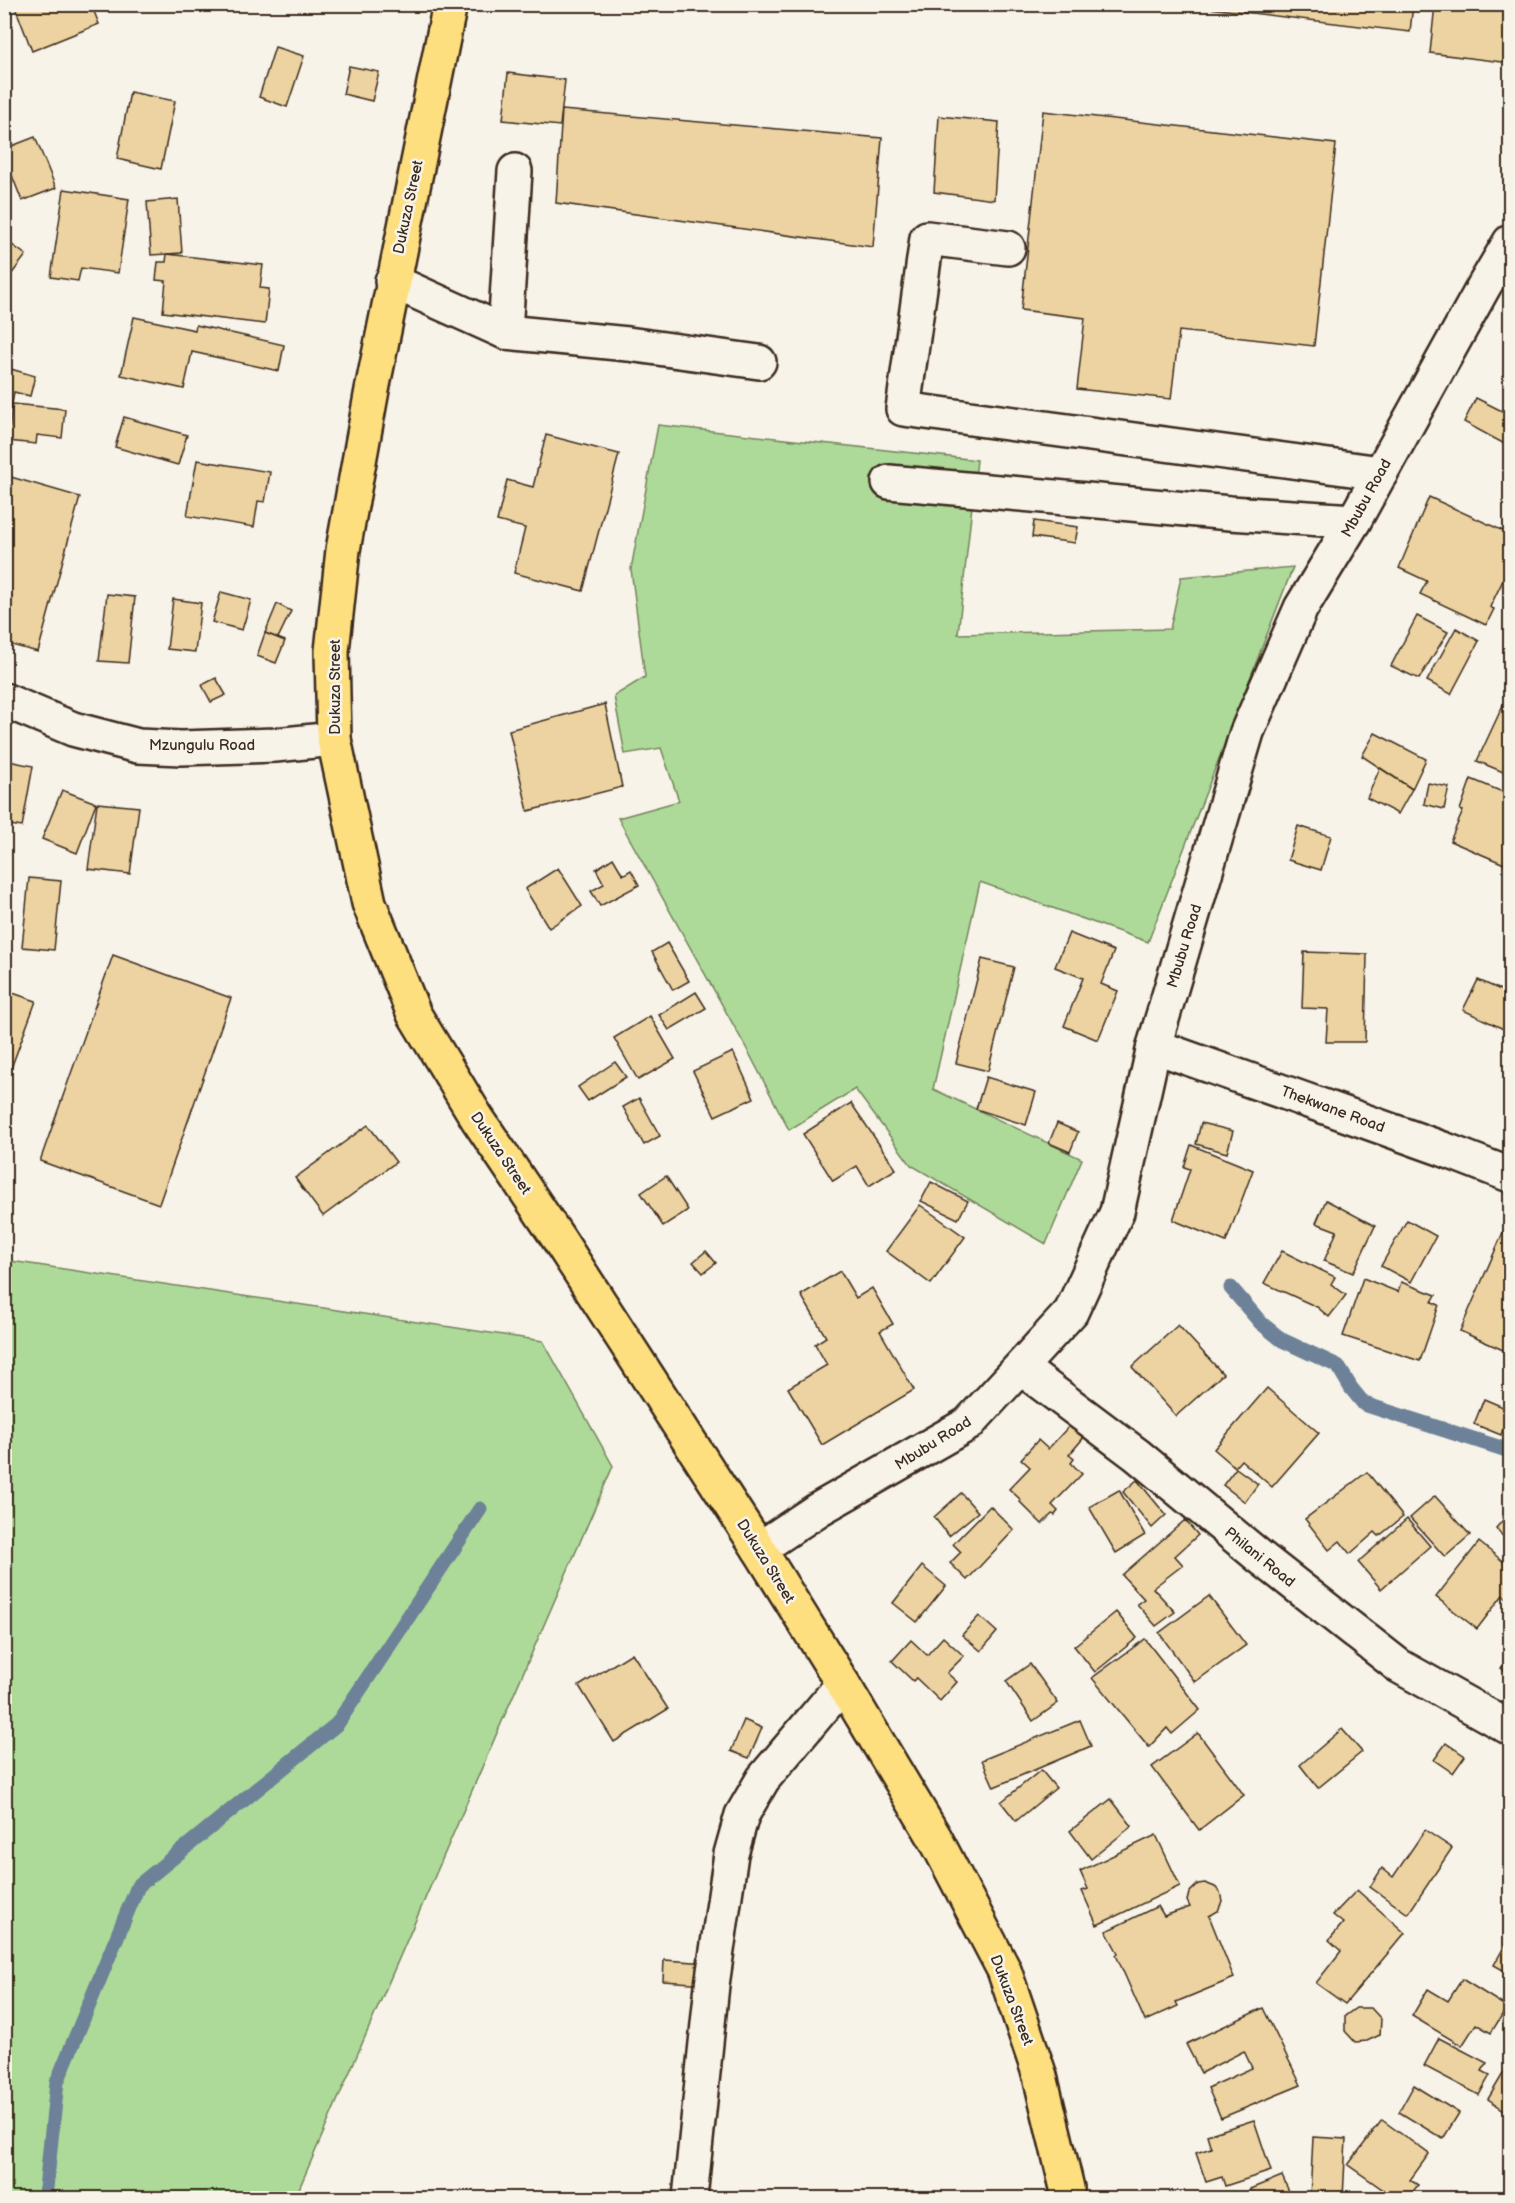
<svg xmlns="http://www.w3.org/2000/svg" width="1515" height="2203" viewBox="0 0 1515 2203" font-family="'Balsamiq Sans',sans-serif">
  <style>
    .green { fill: #adda99; stroke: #74825c; stroke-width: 1.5 }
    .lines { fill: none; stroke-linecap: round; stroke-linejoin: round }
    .stream { stroke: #6d8298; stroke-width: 15 }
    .building { fill: #ecd3a1; stroke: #3b2a1e; stroke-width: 1.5 }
    .minor-casing { stroke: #3b2a1e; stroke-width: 38 }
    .major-casing { stroke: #3b2a1e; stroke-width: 38 }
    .minor { stroke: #f7f3e8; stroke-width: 33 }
    .major { stroke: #fddf80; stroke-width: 33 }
    .labels { text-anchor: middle; stroke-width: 5; stroke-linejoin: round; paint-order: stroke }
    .street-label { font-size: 15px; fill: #3b2a1e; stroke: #f7f3e8 }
  </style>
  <rect width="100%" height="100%" fill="#f7f3e8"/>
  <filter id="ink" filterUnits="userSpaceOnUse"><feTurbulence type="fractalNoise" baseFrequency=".0167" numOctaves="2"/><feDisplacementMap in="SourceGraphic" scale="12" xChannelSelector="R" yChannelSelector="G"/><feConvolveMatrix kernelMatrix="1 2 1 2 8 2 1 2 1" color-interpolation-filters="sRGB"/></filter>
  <g filter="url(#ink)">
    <g class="green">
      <polygon points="658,425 977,460 958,634 1170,629 1181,577 1293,567 1148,942 980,882 933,1089 1082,1159 1046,1244 911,1165 855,1089 789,1130 749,1053 618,818 679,801 661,748 625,754 614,696 645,677 631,569"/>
      <polygon points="4,1260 543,1341 613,1466 295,2198 5,2198"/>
    </g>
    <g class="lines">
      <g class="stream">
        <polyline points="1231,1288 1261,1323 1282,1340 1338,1366 1351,1388 1364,1404 1510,1451"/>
        <polyline points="45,2198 57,2082 138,1886 337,1724 480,1509"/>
      </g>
    </g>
    <g class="building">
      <polygon points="14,4 91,4 99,24 32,51"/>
      <polygon points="1201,4 1413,4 1410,32 1201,7"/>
      <polygon points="1435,4 1510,4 1510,63 1430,53"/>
      <polygon points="275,47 304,56 287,107 259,97"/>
      <polygon points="349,66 379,72 372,101 343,94"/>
      <polygon points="508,73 565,80 560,126 503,120"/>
      <polygon points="130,92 175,101 161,169 117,159"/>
      <polygon points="562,110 882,138 873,247 556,203"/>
      <polygon points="1043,111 1336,144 1314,346 1179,331 1171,399 1077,389 1085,318 1021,310"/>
      <polygon points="939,116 999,122 994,200 934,192"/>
      <polygon points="35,137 56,188 22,201 4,155 4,149"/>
      <polygon points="64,189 129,199 118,273 81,268 78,281 51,277"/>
      <polygon points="178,199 182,253 151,255 147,202"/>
      <polygon points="4,239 26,255 8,279 4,277"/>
      <polygon points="167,254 263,265 260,288 269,289 265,324 163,312 166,281 156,280 158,262 166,262"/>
      <polygon points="134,317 195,330 196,325 284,345 279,371 192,352 184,389 121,375"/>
      <polygon points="4,367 35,376 30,396 14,392 12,404 4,401"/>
      <polygon points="1476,398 1506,413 1509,407 1510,408 1510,447 1464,422"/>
      <polygon points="12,404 65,409 62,438 37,435 36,444 8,441"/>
      <polygon points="124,417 187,435 178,465 115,447"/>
      <polygon points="546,435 619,454 583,591 514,573 525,528 497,521 507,480 533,487"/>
      <polygon points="197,460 270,472 265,502 258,501 254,527 187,516"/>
      <polygon points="4,475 80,497 38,652 4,643 4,633 10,613 4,612"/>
      <polygon points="1429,497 1510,534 1510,566 1490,607 1494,609 1486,625 1420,594 1427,581 1399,568"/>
      <polygon points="1034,521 1078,527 1075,543 1032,537"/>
      <polygon points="221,592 251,600 242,630 212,622"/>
      <polygon points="107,594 135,597 128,663 99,661"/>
      <polygon points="173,599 201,603 195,652 167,649"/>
      <polygon points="277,604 291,611 278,638 265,633"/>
      <polygon points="1417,616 1448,632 1419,679 1391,666"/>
      <polygon points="1456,628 1479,641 1451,694 1427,681"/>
      <polygon points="265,633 285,641 276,663 257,656"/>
      <polygon points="216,678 226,695 211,702 202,685"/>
      <polygon points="1510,690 1510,768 1508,774 1477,761"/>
      <polygon points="605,704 622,787 528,811 509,730"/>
      <polygon points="1375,733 1426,759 1412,789 1362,756"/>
      <polygon points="4,760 33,766 22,827 4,824"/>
      <polygon points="1380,768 1412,789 1398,814 1367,798"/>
      <polygon points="1471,779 1510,795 1509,866 1450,841 1463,811 1460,810"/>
      <polygon points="1428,783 1449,787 1444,809 1424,804"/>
      <polygon points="62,790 96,803 77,853 42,839"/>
      <polygon points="97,803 139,807 130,874 88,869"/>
      <polygon points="1298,826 1331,836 1321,870 1288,860"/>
      <polygon points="613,858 623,875 631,870 639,885 600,906 591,891 604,884 596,869"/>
      <polygon points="558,868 582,906 549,928 525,889"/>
      <polygon points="29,878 61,881 54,950 22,947"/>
      <polygon points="1069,933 1114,951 1101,984 1118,991 1098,1040 1064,1026 1083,978 1055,967"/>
      <polygon points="667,943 689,981 673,990 652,952"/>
      <polygon points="1304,952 1367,954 1365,1042 1326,1042 1328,1009 1302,1008"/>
      <polygon points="113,955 231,998 159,1204 40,1161"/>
      <polygon points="982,959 1014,967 988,1071 956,1063"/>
      <polygon points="1478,980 1510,994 1510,1032 1463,1010"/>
      <polygon points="4,990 36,1001 7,1079 4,1078"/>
      <polygon points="696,992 706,1008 669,1030 659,1015"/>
      <polygon points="650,1016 675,1059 638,1080 614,1038"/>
      <polygon points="733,1052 754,1098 715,1116 693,1071"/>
      <polygon points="615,1062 626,1077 588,1101 578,1087"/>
      <polygon points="986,1077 1036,1092 1026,1125 976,1109"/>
      <polygon points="639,1098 660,1136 644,1145 623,1107"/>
      <polygon points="851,1103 896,1169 869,1186 857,1166 833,1181 803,1134"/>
      <polygon points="1057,1123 1078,1132 1070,1152 1049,1143"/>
      <polygon points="1201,1123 1233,1131 1227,1153 1196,1144"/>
      <polygon points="368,1125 396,1162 323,1216 295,1178"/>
      <polygon points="1191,1145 1253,1170 1226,1242 1173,1220 1190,1169 1184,1167"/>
      <polygon points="666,1176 688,1210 663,1226 641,1193"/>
      <polygon points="931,1182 968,1201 958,1219 921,1201"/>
      <polygon points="1326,1200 1375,1226 1353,1273 1324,1261 1337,1231 1316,1223"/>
      <polygon points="920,1205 965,1237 931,1284 886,1251"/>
      <polygon points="1407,1220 1436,1236 1411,1282 1381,1266"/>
      <polygon points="1508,1221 1510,1222 1510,1353 1460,1331"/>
      <polygon points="706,1251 716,1263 703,1273 693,1262"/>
      <polygon points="1282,1251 1335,1277 1331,1284 1346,1295 1329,1317 1317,1307 1264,1283"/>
      <polygon points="840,1271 856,1298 872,1288 893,1324 880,1331 914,1390 822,1445 788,1388 827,1365 815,1344 826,1337 801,1295"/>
      <polygon points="1363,1278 1398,1292 1401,1282 1436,1295 1432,1302 1439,1305 1420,1361 1343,1336"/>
      <polygon points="1178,1325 1223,1374 1176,1416 1132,1367"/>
      <polygon points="1267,1388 1319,1433 1272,1487 1241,1460 1235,1467 1214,1449"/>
      <polygon points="1484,1399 1510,1410 1501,1435 1474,1424"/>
      <polygon points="1071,1424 1085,1436 1069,1455 1074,1459 1071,1463 1082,1474 1052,1505 1058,1511 1055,1515 1052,1514 1042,1524 1020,1502 1021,1500 1009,1489 1030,1467 1021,1459 1038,1440 1048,1449"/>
      <polygon points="1236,1468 1258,1484 1245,1502 1223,1485"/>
      <polygon points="1367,1472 1403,1517 1379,1536 1375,1532 1350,1554 1340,1541 1329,1550 1305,1519"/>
      <polygon points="1137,1480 1166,1515 1152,1528 1123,1492"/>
      <polygon points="1119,1490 1145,1535 1116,1553 1089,1507"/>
      <polygon points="961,1493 978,1512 949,1536 934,1517"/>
      <polygon points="1435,1496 1470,1535 1445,1557 1410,1518"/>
      <polygon points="990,1506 1014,1530 967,1580 950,1563 961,1552 953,1544"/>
      <polygon points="1510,1512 1510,1545 1496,1528"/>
      <polygon points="1407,1519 1430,1546 1381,1589 1358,1562"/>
      <polygon points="1185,1520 1198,1535 1175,1556 1183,1565 1153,1588 1175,1612 1156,1626 1137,1604 1144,1599 1122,1575"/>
      <polygon points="1479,1542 1510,1567 1510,1595 1507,1599 1503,1595 1477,1629 1436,1597"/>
      <polygon points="922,1566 946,1586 917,1622 893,1603"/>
      <polygon points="1209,1596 1246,1645 1195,1682 1159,1633"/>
      <polygon points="1116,1612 1137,1638 1095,1672 1074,1646"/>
      <polygon points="979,1616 997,1632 981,1651 962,1635"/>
      <polygon points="943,1637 964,1656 947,1673 957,1682 940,1701 916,1678 913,1681 892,1661 911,1640 927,1655"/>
      <polygon points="1145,1639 1200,1710 1172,1734 1167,1728 1149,1747 1092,1678"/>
      <polygon points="632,1653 668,1709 614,1742 579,1686"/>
      <polygon points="1510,1656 1510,1675 1501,1668"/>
      <polygon points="1030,1664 1058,1703 1033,1721 1006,1681"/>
      <polygon points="744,1720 762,1728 749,1758 731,1751"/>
      <polygon points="1080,1720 1091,1746 994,1787 982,1760"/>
      <polygon points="1342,1729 1362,1752 1318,1788 1300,1765"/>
      <polygon points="1198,1733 1244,1795 1199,1830 1152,1767"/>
      <polygon points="1446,1743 1465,1756 1453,1773 1434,1760"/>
      <polygon points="1041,1770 1056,1788 1016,1821 1001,1802"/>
      <polygon points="1111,1799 1132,1826 1091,1859 1070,1831"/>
      <polygon points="1425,1830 1452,1848 1408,1914 1370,1887 1382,1868 1393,1877"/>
      <polygon points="1156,1835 1180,1886 1097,1925 1082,1891 1088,1889 1080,1871"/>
      <polygon points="1205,1883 1215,1887 1220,1892 1222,1901 1218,1911 1209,1916 1234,1978 1176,2002 1178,2006 1145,2021 1116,1955 1118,1953 1106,1931 1158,1906 1164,1916 1190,1907 1187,1901 1189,1893 1198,1884"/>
      <polygon points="1357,1890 1405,1933 1345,2004 1316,1983 1341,1951 1329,1940 1343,1923 1333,1915"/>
      <polygon points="1510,1936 1510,1974 1494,1965"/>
      <polygon points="664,1960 709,1963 707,1984 663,1981"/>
      <polygon points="1462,1979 1507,2007 1491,2033 1476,2024 1462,2046 1412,2016 1428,1989 1448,2001"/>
      <polygon points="1263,2008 1301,2085 1221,2118 1208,2088 1252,2068 1244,2051 1201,2073 1186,2044"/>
      <polygon points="1356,2008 1371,2008 1381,2019 1380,2035 1367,2041 1355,2042 1345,2031 1345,2016"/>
      <polygon points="1439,2038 1487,2063 1482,2071 1490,2075 1479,2095 1424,2066"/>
      <polygon points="1510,2062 1510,2114 1488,2099"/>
      <polygon points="1414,2085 1459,2113 1443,2139 1399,2112"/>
      <polygon points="1254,2120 1271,2171 1225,2186 1222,2177 1206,2182 1196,2153 1211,2148 1207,2135"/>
      <polygon points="1382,2120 1429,2154 1410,2180 1418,2185 1408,2198 1395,2198 1348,2165"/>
      <polygon points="1313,2137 1346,2139 1343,2198 1310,2198"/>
      <polygon points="1282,2176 1292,2198 1253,2198 1250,2189"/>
    </g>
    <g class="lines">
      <defs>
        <g id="minor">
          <polyline points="1008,248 927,238 903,409 1381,473"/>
          <polyline points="392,281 505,332 628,344 759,362"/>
          <polyline points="505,332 515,171"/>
          <polyline points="889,482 1230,513 1354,521"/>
          <polyline points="4,700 73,729 138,746 181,748 275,745 334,739"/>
          <polyline points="1154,1046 1443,1149 1510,1175"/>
          <polyline points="1021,1368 1137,1455 1260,1557 1399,1666 1510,1728"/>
          <polyline points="759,1549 819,1509 968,1424 1071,1312 1117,1212 1154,1046 1247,732 1301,608 1354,521 1484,286 1510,242"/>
          <polyline points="690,2198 712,1985 731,1854 742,1815 763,1779 843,1684"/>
        </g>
        <polyline id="major" points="450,4 372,390 343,550 332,651 334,739 369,903 414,1014 477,1118 558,1238 759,1549 843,1684 935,1838 1004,1970 1040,2076 1067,2188 1067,2198"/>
      </defs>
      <use href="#minor" class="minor-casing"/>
      <use href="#major" class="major-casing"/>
      <use href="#minor" class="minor"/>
      <use href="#major" class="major"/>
    </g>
  </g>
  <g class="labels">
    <g class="street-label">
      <text transform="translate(408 207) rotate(-78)" y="5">Dukuza Street</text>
      <text transform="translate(1366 498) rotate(-61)" y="5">Mbubu Road</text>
      <text transform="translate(335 687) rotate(-90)" y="5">Dukuza Street</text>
      <text x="202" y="750">Mzungulu Road</text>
      <text transform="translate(1184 946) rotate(-73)" y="5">Mbubu Road</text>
      <text transform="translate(1333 1109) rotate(20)" y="5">Thekwane Road</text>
      <text transform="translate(501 1153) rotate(56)" y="5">Dukuza Street</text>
      <text transform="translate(933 1443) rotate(-32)" y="5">Mbubu Road</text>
      <text transform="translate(1260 1557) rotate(39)" y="5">Philani Road</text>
      <text transform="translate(766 1561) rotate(58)" y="5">Dukuza Street</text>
      <text transform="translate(1012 2000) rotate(69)" y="5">Dukuza Street</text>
    </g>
  </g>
  <rect width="1515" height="2203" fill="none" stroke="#f7f3e8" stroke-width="24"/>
  <rect x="12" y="12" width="1491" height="2179" fill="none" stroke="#3b2a1e" stroke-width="2" filter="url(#ink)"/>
</svg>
